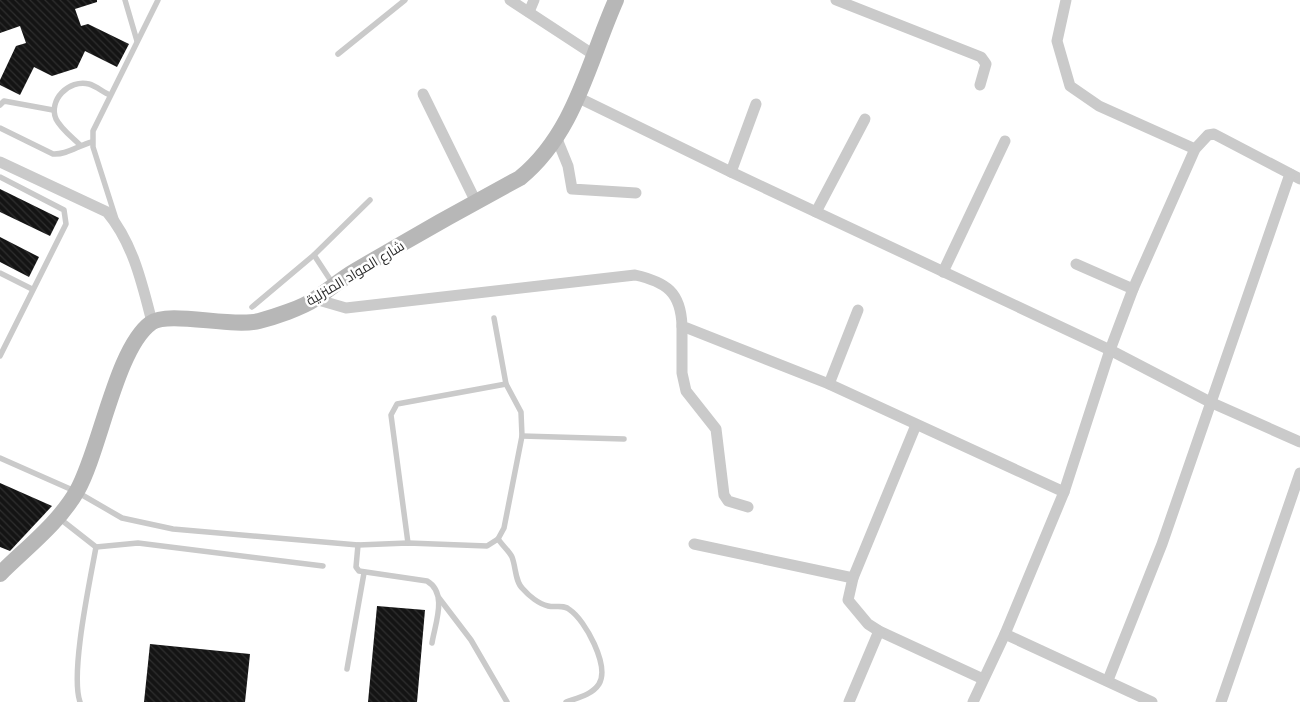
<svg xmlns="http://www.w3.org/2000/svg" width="1300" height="702" viewBox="0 0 1300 702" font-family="Poppins,Cairo,sans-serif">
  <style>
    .building { fill: url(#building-back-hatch) }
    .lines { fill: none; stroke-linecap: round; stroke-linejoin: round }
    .lane { stroke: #cacaca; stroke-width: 5.5 }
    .street { stroke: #cacaca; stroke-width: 11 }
    .secondary { stroke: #b7b7b7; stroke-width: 16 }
    .labels { text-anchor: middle; stroke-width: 5; stroke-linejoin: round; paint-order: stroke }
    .street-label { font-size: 14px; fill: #2d2d2d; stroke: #fff }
  </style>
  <defs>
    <pattern id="building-back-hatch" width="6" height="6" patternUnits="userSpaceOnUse" patternTransform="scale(1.25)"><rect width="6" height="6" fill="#141414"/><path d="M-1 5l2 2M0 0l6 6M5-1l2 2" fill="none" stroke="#2e2e2e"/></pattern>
  </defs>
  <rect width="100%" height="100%" fill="#fff"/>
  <g class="building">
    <polygon points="0,0 97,0 97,2 75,9 81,26 88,24 129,44 117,67 85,51 77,68 52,76 34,67 20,95 0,85 0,80 16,46 26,43 20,26 0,33"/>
    <polygon points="0,189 59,218 50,236 0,212"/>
    <polygon points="0,237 39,257 29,277 0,262"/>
    <polygon points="0,483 52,506 10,551 0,547"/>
    <polygon points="377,606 425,610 417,702 368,702"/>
    <polygon points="150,644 250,654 245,702 144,702"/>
  </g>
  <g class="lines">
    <g class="lane">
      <polyline points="125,0 137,41"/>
      <polyline points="338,54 405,0"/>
      <polyline points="0,105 4,101 53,110"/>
      <path d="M0,128L53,154C67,155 79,145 92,142"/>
      <path d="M80,145C72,137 61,129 56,119C48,100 69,79 89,84C96,86 103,92 110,95"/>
      <polyline points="0,177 64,210 66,224 0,356"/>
      <polyline points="116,219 93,147 93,131 158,0"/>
      <polyline points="314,255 333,284"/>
      <polyline points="0,273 32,289"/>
      <polyline points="252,307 314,255 370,200"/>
      <polyline points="522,436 624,439"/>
      <polyline points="0,458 77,492 122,518 173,529 358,545 408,543 487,546 498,539 504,528 522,436 521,412 506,384 494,318"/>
      <polyline points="59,518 96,547 138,543 323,566"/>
      <path d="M498,539C502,545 509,551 512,557C516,567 515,582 523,589C529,596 539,604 548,606C556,608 563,604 570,610C585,620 610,666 599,684C592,695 577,698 566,702"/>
      <polyline points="408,543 391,415 397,404 506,384"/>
      <path d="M358,545L356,567L359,571L427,581C448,593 435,624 432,643"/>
      <polyline points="439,598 471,640 507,702"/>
      <polyline points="347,669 364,573"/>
      <path d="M80,702C70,673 90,581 96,547"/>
    </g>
    <g class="street">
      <polyline points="510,0 594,55"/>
      <polyline points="836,0 981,57 986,64 980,85"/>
      <polyline points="1066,0 1057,41 1070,86 1099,106 1195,149"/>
      <polyline points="529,12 534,0"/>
      <polyline points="423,94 476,202"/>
      <polyline points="577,97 731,172 1110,350 1210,402 1300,442"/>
      <polyline points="557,139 568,166 572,189 636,193"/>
      <path d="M0,162L107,212C133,243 142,283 152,322"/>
      <polyline points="731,172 756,104"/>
      <polyline points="816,212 865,119"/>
      <polyline points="1076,264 1133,289"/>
      <polyline points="943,272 1005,141"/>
      <path d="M315,299L346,308L635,275C666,282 681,292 682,326L829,384L1064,492L1005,634L973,702"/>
      <polyline points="682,326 682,373 686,391 716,429 724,495 728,501 748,507"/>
      <polyline points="829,384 858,310"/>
      <polyline points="916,425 853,578 848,600 868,624 879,631 983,679"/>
      <polyline points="1064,492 1110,350 1133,289 1195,149 1208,135 1214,134 1300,179"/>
      <polyline points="694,544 853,578"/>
      <polyline points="1005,634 1152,702"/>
      <polyline points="1108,680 1162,544 1290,174"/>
      <polyline points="849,702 879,631"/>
      <polyline points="1221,702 1300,473"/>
    </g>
    <path class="secondary" d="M0,574C26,548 59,523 77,491C100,451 116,348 151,323C168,310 231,328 259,321C274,317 302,308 315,299C329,290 341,279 355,271C409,239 464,208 520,178C575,133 588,63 616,0"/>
  </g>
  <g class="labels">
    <g class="street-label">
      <text transform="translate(355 273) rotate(-31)" y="5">شارع المواد المنزلية</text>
    </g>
  </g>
</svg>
